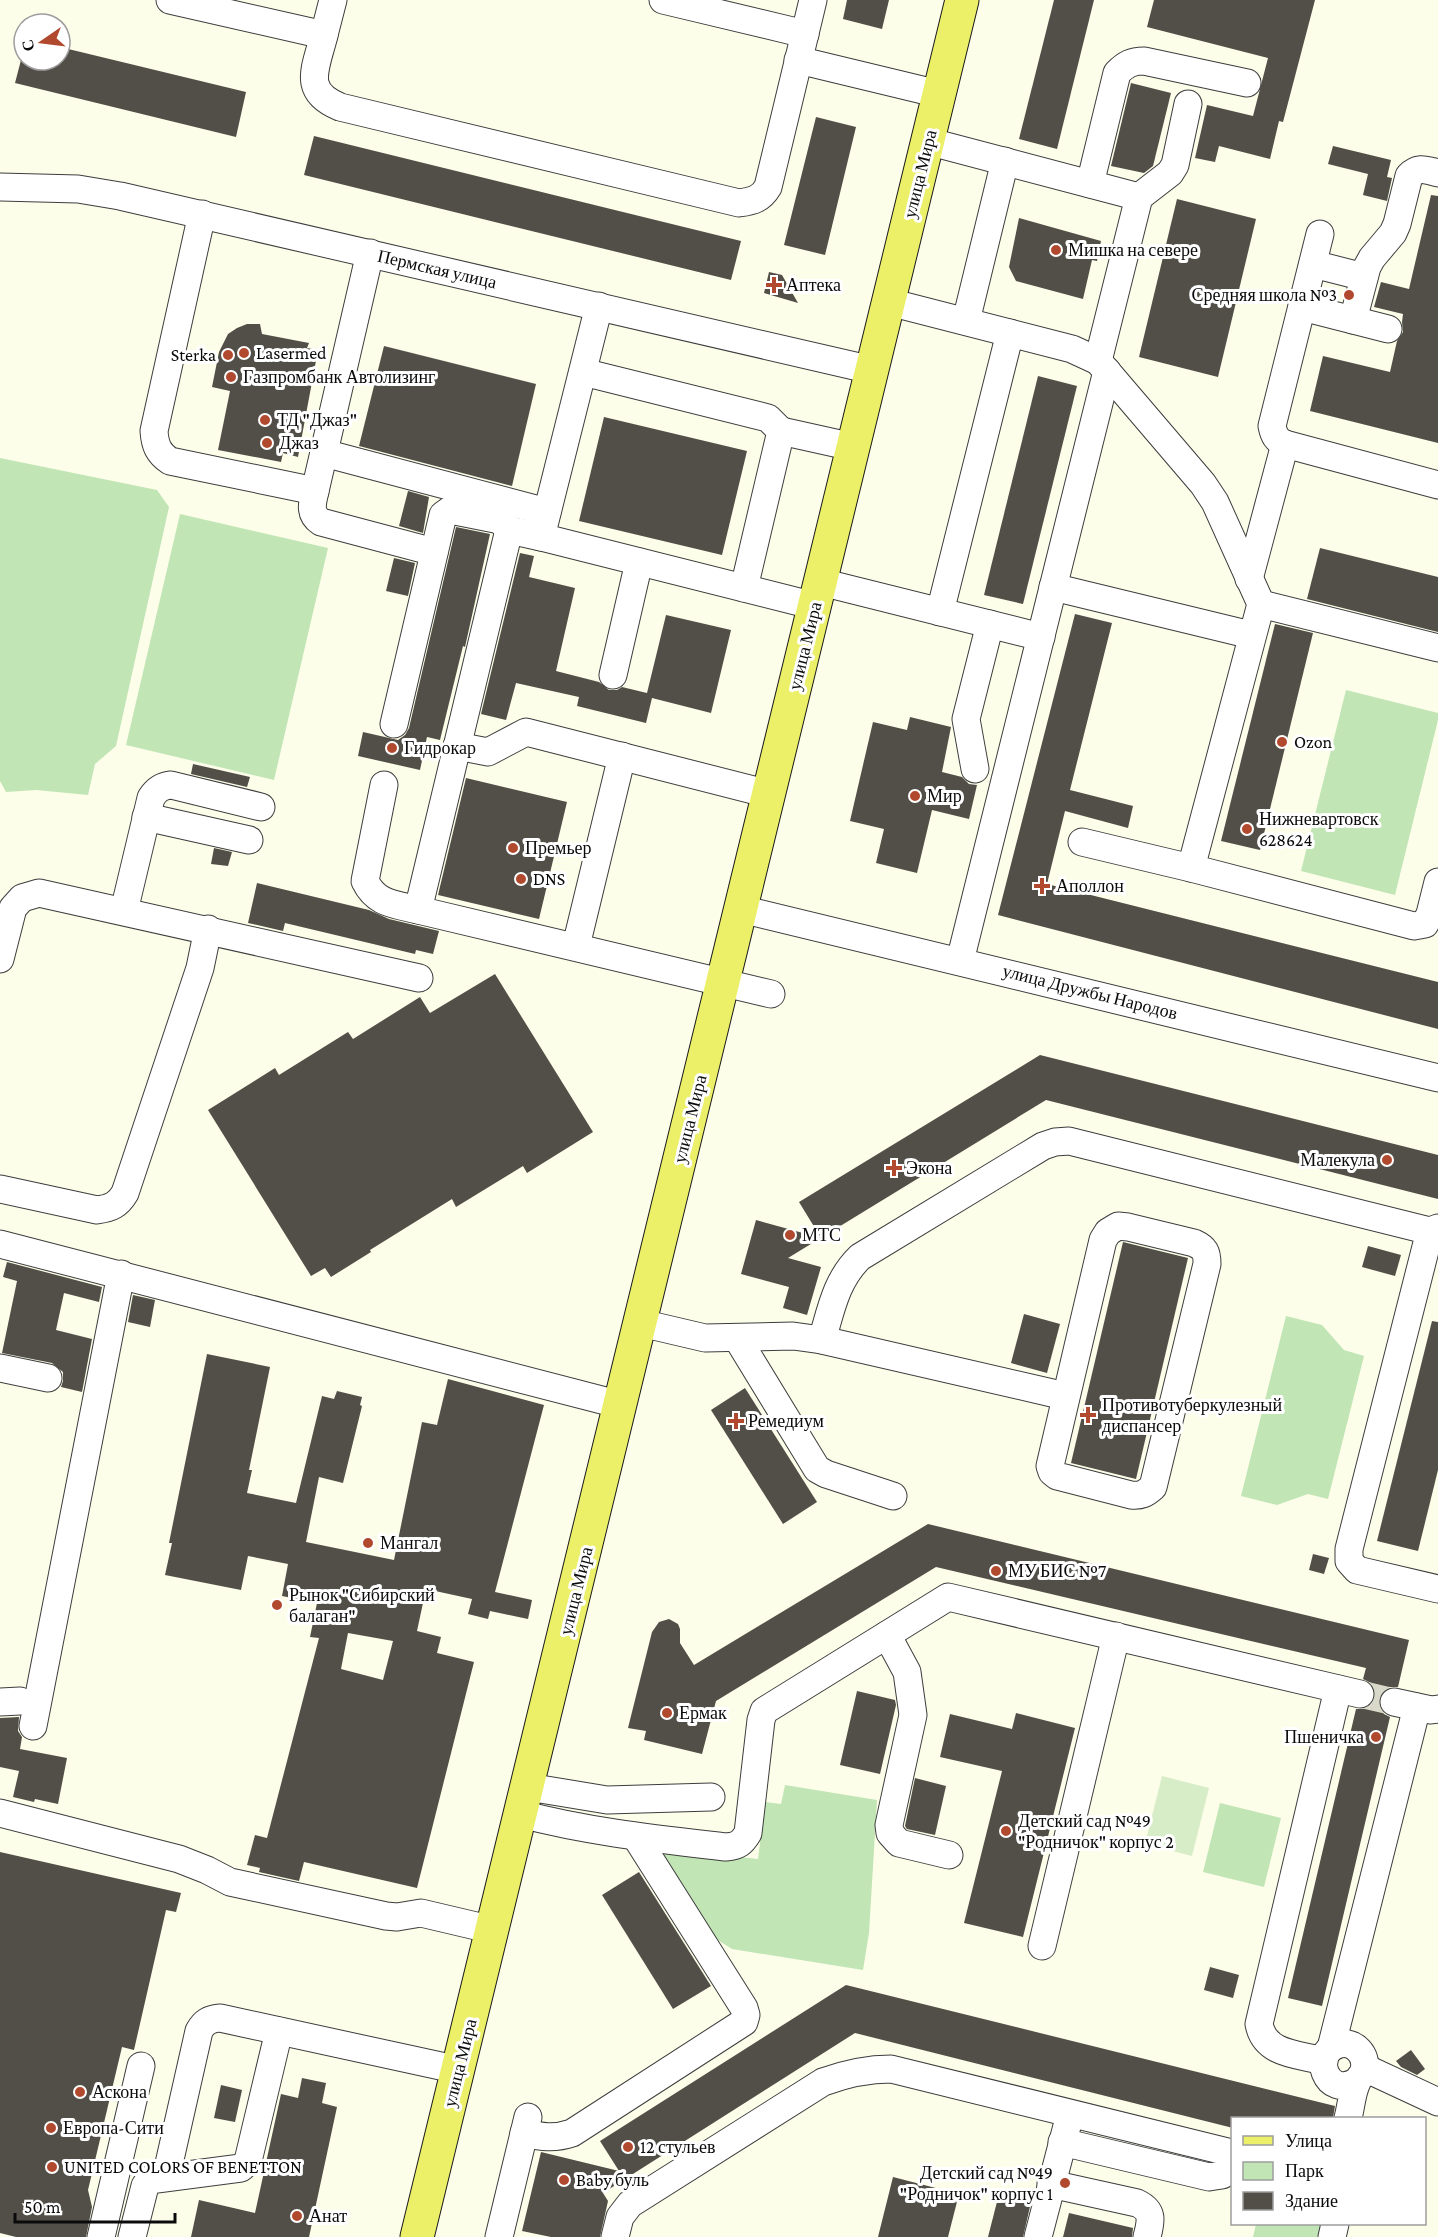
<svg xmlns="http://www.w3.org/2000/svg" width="1438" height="2237" viewBox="0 0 1438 2237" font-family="'Crimson Pro',serif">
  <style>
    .green { fill: #c2e5b6 }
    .pitch { fill: #d6edc7 }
    .building { fill: #524f48; fill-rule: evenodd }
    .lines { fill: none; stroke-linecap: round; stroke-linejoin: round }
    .minor-tunnel { stroke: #d8d9c8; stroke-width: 27; stroke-dasharray: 27 14; stroke-linecap: butt }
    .minor-casing { stroke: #3d3d3d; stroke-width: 29 }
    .major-casing { stroke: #1b1b1b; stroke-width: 35 }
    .minor { stroke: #fff; stroke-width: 27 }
    .major { stroke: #ecef68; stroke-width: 33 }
    .poi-dot { fill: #b0492d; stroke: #fff; stroke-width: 2 }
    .labels { text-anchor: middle; stroke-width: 6; stroke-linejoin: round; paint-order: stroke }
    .street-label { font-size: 18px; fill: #0a0a0a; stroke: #fff }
    .poi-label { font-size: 18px; fill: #0a0a0a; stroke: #fff; text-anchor: start }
  </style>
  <rect width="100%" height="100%" fill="#fcfee9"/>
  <g class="green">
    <polygon points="0,458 157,490 169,507 116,746 95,764 88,795 36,790 6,792 0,781"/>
    <polygon points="180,514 328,548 274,780 126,745"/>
    <polygon points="1346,690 1438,713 1438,720 1395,895 1301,871"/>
    <polygon points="1286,1316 1322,1325 1344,1350 1364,1356 1328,1499 1308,1494 1277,1505 1241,1496"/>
    <polygon points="785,1785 877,1800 869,1933 863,1970 732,1949 713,1937 658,1848 758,1859 765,1802 781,1804"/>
    <polygon points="1220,1803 1281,1818 1264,1887 1203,1872"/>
    <polygon points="1256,2224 1325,2224 1321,2237 1253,2237"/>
  </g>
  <polygon class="pitch" points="1162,1776 1209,1788 1192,1856 1145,1844"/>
  <g class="building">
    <polygon points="847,0 889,0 882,29 843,19"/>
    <polygon points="1054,0 1094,0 1057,149 1019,139"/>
    <polygon points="1154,0 1315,0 1283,122 1279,121 1270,159 1219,146 1215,162 1195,158 1207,105 1253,116 1268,58 1147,27"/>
    <polygon points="60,47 246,92 236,137 15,83 21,60 60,60"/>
    <polygon points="1131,83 1171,93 1153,166 1144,173 1111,166"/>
    <polygon points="816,117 856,127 825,255 784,245"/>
    <polygon points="314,136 741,241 731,280 304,175"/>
    <polygon points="1333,146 1391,160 1387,177 1392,178 1387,201 1363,195 1368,174 1328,164"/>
    <polygon points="1431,195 1438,196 1438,443 1310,411 1323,356 1390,372 1397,341 1403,332 1402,322 1403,314 1374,307 1381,282 1409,289"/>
    <polygon points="1177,199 1256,219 1218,377 1139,357"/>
    <polygon points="1019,218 1101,241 1097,261 1092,260 1083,299 1016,281 1009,267"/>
    <polygon points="769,272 782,275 798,303 764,293"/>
    <polygon points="247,324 260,324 262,334 309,343 307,348 318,350 298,457 283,453 281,462 218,450 230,391 212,387 219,352 228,334 237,328"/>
    <polygon points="384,346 536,384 512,486 359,446"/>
    <polygon points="1038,376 1077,386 1023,604 984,595"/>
    <polygon points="604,417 747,451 722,555 579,521"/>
    <polygon points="408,491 429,497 423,533 399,526"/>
    <polygon points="456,527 490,534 465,647 463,646 440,740 427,737 420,770 358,756 363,732 398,740 405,735 409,728"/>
    <polygon points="1320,548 1438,577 1438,632 1307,599"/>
    <polygon points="520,553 534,556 529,577 575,588 556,671 599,682 609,690 617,690 622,687 647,693 666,615 731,630 711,713 652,698 646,723 577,706 579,697 516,683 506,720 481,714"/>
    <polygon points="394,558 415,563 408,596 386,591"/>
    <polygon points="1075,614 1112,623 1070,790 1133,806 1128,828 1065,811 1047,884 1438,982 1438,1029 998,915"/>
    <polygon points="1275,624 1313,633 1260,850 1221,841"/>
    <polygon points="910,717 951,727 942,772 962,777 969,784 977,785 969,819 932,810 917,873 876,863 884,829 850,821 873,722 907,730"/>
    <polygon points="193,764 250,777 247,787 191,774"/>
    <polygon points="466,778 567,802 539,919 438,895"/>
    <polygon points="214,848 232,852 228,866 211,864"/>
    <polygon points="257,883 369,910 389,919 439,931 433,954 416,950 415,954 285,923 283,931 248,923"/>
    <polygon points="495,974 593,1132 527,1173 523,1166 456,1207 452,1199 370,1250 371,1252 331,1277 325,1268 311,1276 208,1110 275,1068 279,1075 348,1032 353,1039 420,997 430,1013"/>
    <polygon points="1040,1055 1438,1155 1438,1199 1046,1100 788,1258 821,1267 807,1315 783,1308 789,1287 741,1274 756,1220 821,1238 799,1202"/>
    <polygon points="1123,1242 1188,1258 1136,1479 1071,1463"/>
    <polygon points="1368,1246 1401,1255 1395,1276 1362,1267"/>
    <polygon points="7,1262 102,1287 99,1302 64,1293 56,1330 92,1339 82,1392 61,1387 63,1381 63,1372 52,1363 2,1353 17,1281 3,1277"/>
    <polygon points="133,1295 155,1300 150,1327 128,1322"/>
    <polygon points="1024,1314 1060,1324 1047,1373 1011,1363"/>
    <polygon points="1432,1321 1438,1322 1438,1470 1418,1551 1377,1541"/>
    <path d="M207,1354L270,1367L249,1470H252L247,1493L296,1503L322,1396L334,1399L337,1391L362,1397L360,1405L362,1406L343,1483L319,1477L306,1542L394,1560L422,1422L437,1425L448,1379L544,1405L495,1592L532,1600L528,1619L490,1611L488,1619L468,1614L472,1599L426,1589L417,1631L441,1637L437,1653L474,1662L417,1888L304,1862L299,1881L259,1872L260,1868L247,1865L255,1835L267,1838L319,1638L310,1637L317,1603L282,1596L288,1564L248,1556L241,1590L165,1575L172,1543H169ZM348,1633L393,1641L383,1680L341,1669Z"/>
    <polygon points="745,1388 817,1502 783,1524 711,1410"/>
    <polygon points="928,1524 1409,1640 1398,1687 1389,1687 1383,1691 1379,1698 1379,1707 1384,1714 1390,1717 1322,2006 1288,1998 1356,1709 1364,1709 1371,1705 1375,1697 1375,1689 1371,1683 1363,1679 1366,1668 936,1567 716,1701 702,1754 644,1740 646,1731 628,1728 652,1632 659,1622 669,1619 678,1624 680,1629 680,1643 694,1665"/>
    <polygon points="1313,1554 1329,1558 1324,1574 1309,1570"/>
    <polygon points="857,1691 895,1700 896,1705 880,1774 840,1765"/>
    <polygon points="1016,1713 1075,1728 1023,1937 964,1923 1002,1771 940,1757 950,1714 1012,1729"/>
    <polygon points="19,1717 18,1731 22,1737 20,1749 67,1758 58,1804 35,1799 34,1802 13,1797 19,1771 0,1767 0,1718"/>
    <polygon points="915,1778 946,1786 935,1835 907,1829 905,1826"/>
    <polygon points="0,1852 181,1893 176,1912 166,1910 134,2050 122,2047 88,2190 92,2207 86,2237 16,2237 0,2233"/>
    <polygon points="639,1872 711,1986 673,2009 602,1895"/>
    <polygon points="1210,1967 1239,1975 1233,1998 1204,1990"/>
    <polygon points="846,1985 1335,2106 1333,2118 1233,2118 1233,2128 855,2033 603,2193 608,2201 600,2237 551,2237 522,2231 541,2152 619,2171 600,2141"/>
    <polygon points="1411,2050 1425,2069 1417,2075 1401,2067 1396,2061"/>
    <polygon points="302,2078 326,2083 322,2103 337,2107 309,2237 191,2237 199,2200 255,2213 281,2094 298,2098"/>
    <polygon points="221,2085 242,2090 235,2122 214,2118"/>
    <polygon points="893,2177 959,2194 948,2237 878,2237"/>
    <polygon points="1000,2190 1032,2198 1023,2237 988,2237"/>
    <polygon points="1069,2213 1133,2228 1132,2237 1063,2237"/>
  </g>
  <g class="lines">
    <polyline class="minor-tunnel" points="1360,1694 1394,1702"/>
    <defs>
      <g id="minor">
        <polyline points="170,0 324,35 333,0"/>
        <polyline points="663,0 805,34"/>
        <path d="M324,35C316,68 301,91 340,107L739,203C753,201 761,199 768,187L813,0"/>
        <polyline points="798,60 939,94"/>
        <polyline points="927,141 1139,197"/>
        <path d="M1090,184L1117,73C1126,64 1132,61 1144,61L1247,83"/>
        <polyline points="0,187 78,189 120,196 872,370"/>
        <path d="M202,214L154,431C155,445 158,453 170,461L315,491"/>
        <path d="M1320,234L1272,426C1274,435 1276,440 1285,444L1438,485"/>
        <path d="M370,253L315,491C312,504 309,514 321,522L434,552"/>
        <polyline points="1313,264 1364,277"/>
        <polyline points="889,302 1072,349 1098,361 1203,484 1215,502 1261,604 1191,868"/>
        <polyline points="1302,307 1388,329"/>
        <path d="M1353,320L1367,267L1372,258L1393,233L1397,224L1409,176C1418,166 1426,170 1438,173"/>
        <polyline points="966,321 1005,161"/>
        <polyline points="1098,361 1139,197 1170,173 1175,165 1188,104"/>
        <polyline points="583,372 768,418 781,431 744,588"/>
        <polyline points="781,431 853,447"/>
        <polyline points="324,453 547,512"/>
        <polyline points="509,530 418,910 771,994"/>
        <polyline points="541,537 815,606"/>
        <polyline points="1249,579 1285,444"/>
        <polyline points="821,582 1041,637"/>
        <polyline points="1053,587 1251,635"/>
        <polyline points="1261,604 1438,648"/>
        <polyline points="940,612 1010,333"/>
        <polyline points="613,675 639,562"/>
        <polyline points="394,724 443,515 450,510 500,520 509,530 541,537 599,306"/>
        <polyline points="457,746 488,752 526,732 769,794"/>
        <polyline points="975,769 966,719 990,624"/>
        <path d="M384,785L365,881C376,904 394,904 418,910"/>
        <polyline points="146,817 249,840"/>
        <polyline points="1082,842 1191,868 1414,926 1425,924 1430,914 1438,882"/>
        <polyline points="741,909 1438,1078"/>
        <path d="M124,911L151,798C156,790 161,786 171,785L261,807"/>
        <polyline points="576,946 622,756"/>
        <polyline points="0,959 13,908 22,898 39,893 419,978"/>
        <polyline points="960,961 1107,371"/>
        <path d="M0,1189L97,1210C111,1208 118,1205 125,1193L200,968L208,929"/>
        <path d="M1118,1226L1128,1227L1194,1243C1205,1248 1207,1252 1207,1264L1153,1487C1145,1494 1141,1496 1131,1495L1057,1476L1052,1472L1050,1466L1103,1240L1108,1232Z"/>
        <polyline points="1430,1231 1349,1549 1349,1561 1357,1570 1438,1589"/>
        <polyline points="0,1244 621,1405"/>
        <path d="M641,1323L705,1338L793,1336L822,1340C831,1310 836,1280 860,1257L1043,1146L1055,1142L1069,1141L1430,1231L1438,1228"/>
        <polyline points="737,1338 817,1469 826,1474 893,1496"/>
        <polyline points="822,1340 1065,1396"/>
        <polyline points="0,1368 48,1378"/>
        <polyline points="887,1635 907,1672 913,1715 889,1825 890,1833 899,1843 949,1855"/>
        <polyline points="0,1702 20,1701"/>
        <polyline points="1394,1702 1431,1710 1438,1709"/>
        <polyline points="33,1726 121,1274"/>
        <polyline points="528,1787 607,1800 711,1797"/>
        <polyline points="0,1813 179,1859 207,1870 230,1882 386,1916 397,1917 421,1913 493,1930"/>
        <path d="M521,1814C589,1832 657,1839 726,1847C738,1846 742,1843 748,1833L761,1720L764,1711L948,1597L1360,1694"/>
        <polyline points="1042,1946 1116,1636"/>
        <polyline points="1331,2048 1417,1707"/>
        <path d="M1324,2061C1298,2054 1265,2055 1259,2024L1338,1689"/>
        <polyline points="1365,2068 1438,2102"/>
        <path d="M1348,2118C1351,2107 1352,2092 1357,2082C1359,2077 1363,2075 1364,2070C1368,2055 1354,2041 1340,2044C1309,2051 1326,2101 1357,2081"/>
        <path d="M524,2133C542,2137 554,2139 572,2133L744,2022L746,2015L744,2008L636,1837"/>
        <polyline points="1062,2142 1209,2177 1222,2175 1232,2169"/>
        <path d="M166,2177L199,2031C204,2022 209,2019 220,2018L459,2070"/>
        <path d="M1051,2184L1137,2203C1154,2211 1151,2221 1147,2237"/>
        <polyline points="101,2237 141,2066"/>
        <polyline points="132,2237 145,2186 149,2180 241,2168 248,2161 279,2031"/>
        <polyline points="499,2237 528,2117"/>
        <path d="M615,2237L620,2217L630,2204L823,2082C845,2074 867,2069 891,2069L1232,2153"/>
        <polyline points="1038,2237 1067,2126"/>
        <polyline points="1332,2237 1335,2224"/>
      </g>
      <polyline id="major" points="417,2237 962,0"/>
    </defs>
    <use href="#minor" class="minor-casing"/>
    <use href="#major" class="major-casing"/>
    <use href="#minor" class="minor"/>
    <use href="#major" class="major"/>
  </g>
  <g class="poi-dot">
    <circle cx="1056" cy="250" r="6"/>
    <path d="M771 276h6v6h6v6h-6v6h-6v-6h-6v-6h6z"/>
    <circle cx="1349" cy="295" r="6"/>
    <circle cx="244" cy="353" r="6"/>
    <circle cx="228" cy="355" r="6"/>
    <circle cx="231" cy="377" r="6"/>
    <circle cx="265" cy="420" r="6"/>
    <circle cx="267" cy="443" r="6"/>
    <circle cx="1282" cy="742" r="6"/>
    <circle cx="392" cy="748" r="6"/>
    <circle cx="915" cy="796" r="6"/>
    <circle cx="1247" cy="829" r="6"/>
    <circle cx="513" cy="848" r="6"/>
    <circle cx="521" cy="879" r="6"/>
    <path d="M1039 877h6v6h6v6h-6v6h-6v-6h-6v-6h6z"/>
    <circle cx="1387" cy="1160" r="6"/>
    <path d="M891 1159h6v6h6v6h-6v6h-6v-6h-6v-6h6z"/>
    <circle cx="790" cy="1235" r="6"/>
    <path d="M1085 1406h6v6h6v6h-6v6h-6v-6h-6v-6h6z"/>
    <path d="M733 1412h6v6h6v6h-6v6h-6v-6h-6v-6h6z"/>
    <circle cx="368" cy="1543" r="6"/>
    <circle cx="996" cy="1571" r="6"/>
    <circle cx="277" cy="1605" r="6"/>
    <circle cx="667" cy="1713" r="6"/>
    <circle cx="1376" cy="1737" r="6"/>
    <circle cx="1006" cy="1831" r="6"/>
    <circle cx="80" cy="2092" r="6"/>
    <circle cx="51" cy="2128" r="6"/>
    <circle cx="628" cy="2147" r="6"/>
    <circle cx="52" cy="2167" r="6"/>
    <circle cx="564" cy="2180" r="6"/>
    <circle cx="1065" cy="2183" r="6"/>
    <circle cx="297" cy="2216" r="6"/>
  </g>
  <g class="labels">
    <g class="street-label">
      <text transform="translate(920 174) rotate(-76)" y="6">улица Мира</text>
      <text transform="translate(437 269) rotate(13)" y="6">Пермская улица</text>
      <text transform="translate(805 646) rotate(-76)" y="6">улица Мира</text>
      <text transform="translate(1090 992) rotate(14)" y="6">улица Дружбы Народов</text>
      <text transform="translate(690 1119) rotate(-76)" y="6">улица Мира</text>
      <text transform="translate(576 1591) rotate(-76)" y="6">улица Мира</text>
      <text transform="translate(460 2063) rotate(-76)" y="6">улица Мира</text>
    </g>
    <g class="poi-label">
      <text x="1068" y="256">Мишка на севере</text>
      <text x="786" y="291">Аптека</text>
      <text x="1337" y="301" text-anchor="end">Средняя школа №3</text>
      <text x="256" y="359">Lasermed</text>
      <text x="216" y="361" text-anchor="end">Sterka</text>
      <text x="243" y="383">Газпромбанк Автолизинг</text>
      <text x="277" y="426">ТД "Джаз"</text>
      <text x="279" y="449">Джаз</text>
      <text x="1294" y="748">Ozon</text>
      <text x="404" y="754">Гидрокар</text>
      <text x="927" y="802">Мир</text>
      <text x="1259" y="825">Нижневартовск<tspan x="1259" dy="21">628624</tspan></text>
      <text x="525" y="854">Премьер</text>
      <text x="533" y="885">DNS</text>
      <text x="1056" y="892">Аполлон</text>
      <text x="1375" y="1166" text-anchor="end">Малекула</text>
      <text x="906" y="1174">Экона</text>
      <text x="802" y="1241">МТС</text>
      <text x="1102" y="1411">Противотуберкулезный<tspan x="1102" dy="21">диспансер</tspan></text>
      <text x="748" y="1427">Ремедиум</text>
      <text x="380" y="1549">Мангал</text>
      <text x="1008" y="1577">МУ БИС №7</text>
      <text x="289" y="1601">Рынок "Сибирский<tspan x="289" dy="21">балаган"</tspan></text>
      <text x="679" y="1719">Ермак</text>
      <text x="1364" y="1743" text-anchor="end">Пшеничка</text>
      <text x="1018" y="1827">Детский сад №49<tspan x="1018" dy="21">"Родничок" корпус 2</tspan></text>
      <text x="92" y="2098">Аскона</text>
      <text x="63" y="2134">Европа-Сити</text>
      <text x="640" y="2153">12 стульев</text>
      <text x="64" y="2173">UNITED COLORS OF BENETTON</text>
      <text x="1053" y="2179" text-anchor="end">Детский сад №49<tspan x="1053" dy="21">"Родничок" корпус 1</tspan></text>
      <text x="576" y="2186">Baby буль</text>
      <text x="309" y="2222">Анат</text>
    </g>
  </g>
  <rect x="1231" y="2117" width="195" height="108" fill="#ffffff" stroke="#9d9d9d" stroke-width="1.5"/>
  <rect x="1243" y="2136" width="30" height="9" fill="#ecef68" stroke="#9d9d9d" stroke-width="1.5"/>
  <text x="1285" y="2147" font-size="18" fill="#0a0a0a">Улица</text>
  <rect x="1243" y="2162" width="30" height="18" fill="#c2e5b6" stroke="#9d9d9d" stroke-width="1.5"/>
  <text x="1285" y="2177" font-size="18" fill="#0a0a0a">Парк</text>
  <rect x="1243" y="2192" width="30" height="18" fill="#524f48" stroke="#9d9d9d" stroke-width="1.5"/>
  <text x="1285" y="2207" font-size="18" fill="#0a0a0a">Здание</text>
  <g transform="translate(42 42) rotate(256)"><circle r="28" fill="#ffffff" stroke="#9d9d9d" stroke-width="1.5"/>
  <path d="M0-4.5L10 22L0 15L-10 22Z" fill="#b0492d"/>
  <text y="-9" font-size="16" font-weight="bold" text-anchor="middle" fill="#0a0a0a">С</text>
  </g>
  <path d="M15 2213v9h160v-9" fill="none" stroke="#0a0a0a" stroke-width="3"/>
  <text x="24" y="2213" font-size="18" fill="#0a0a0a" stroke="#ffffff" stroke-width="4.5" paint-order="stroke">50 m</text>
</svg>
